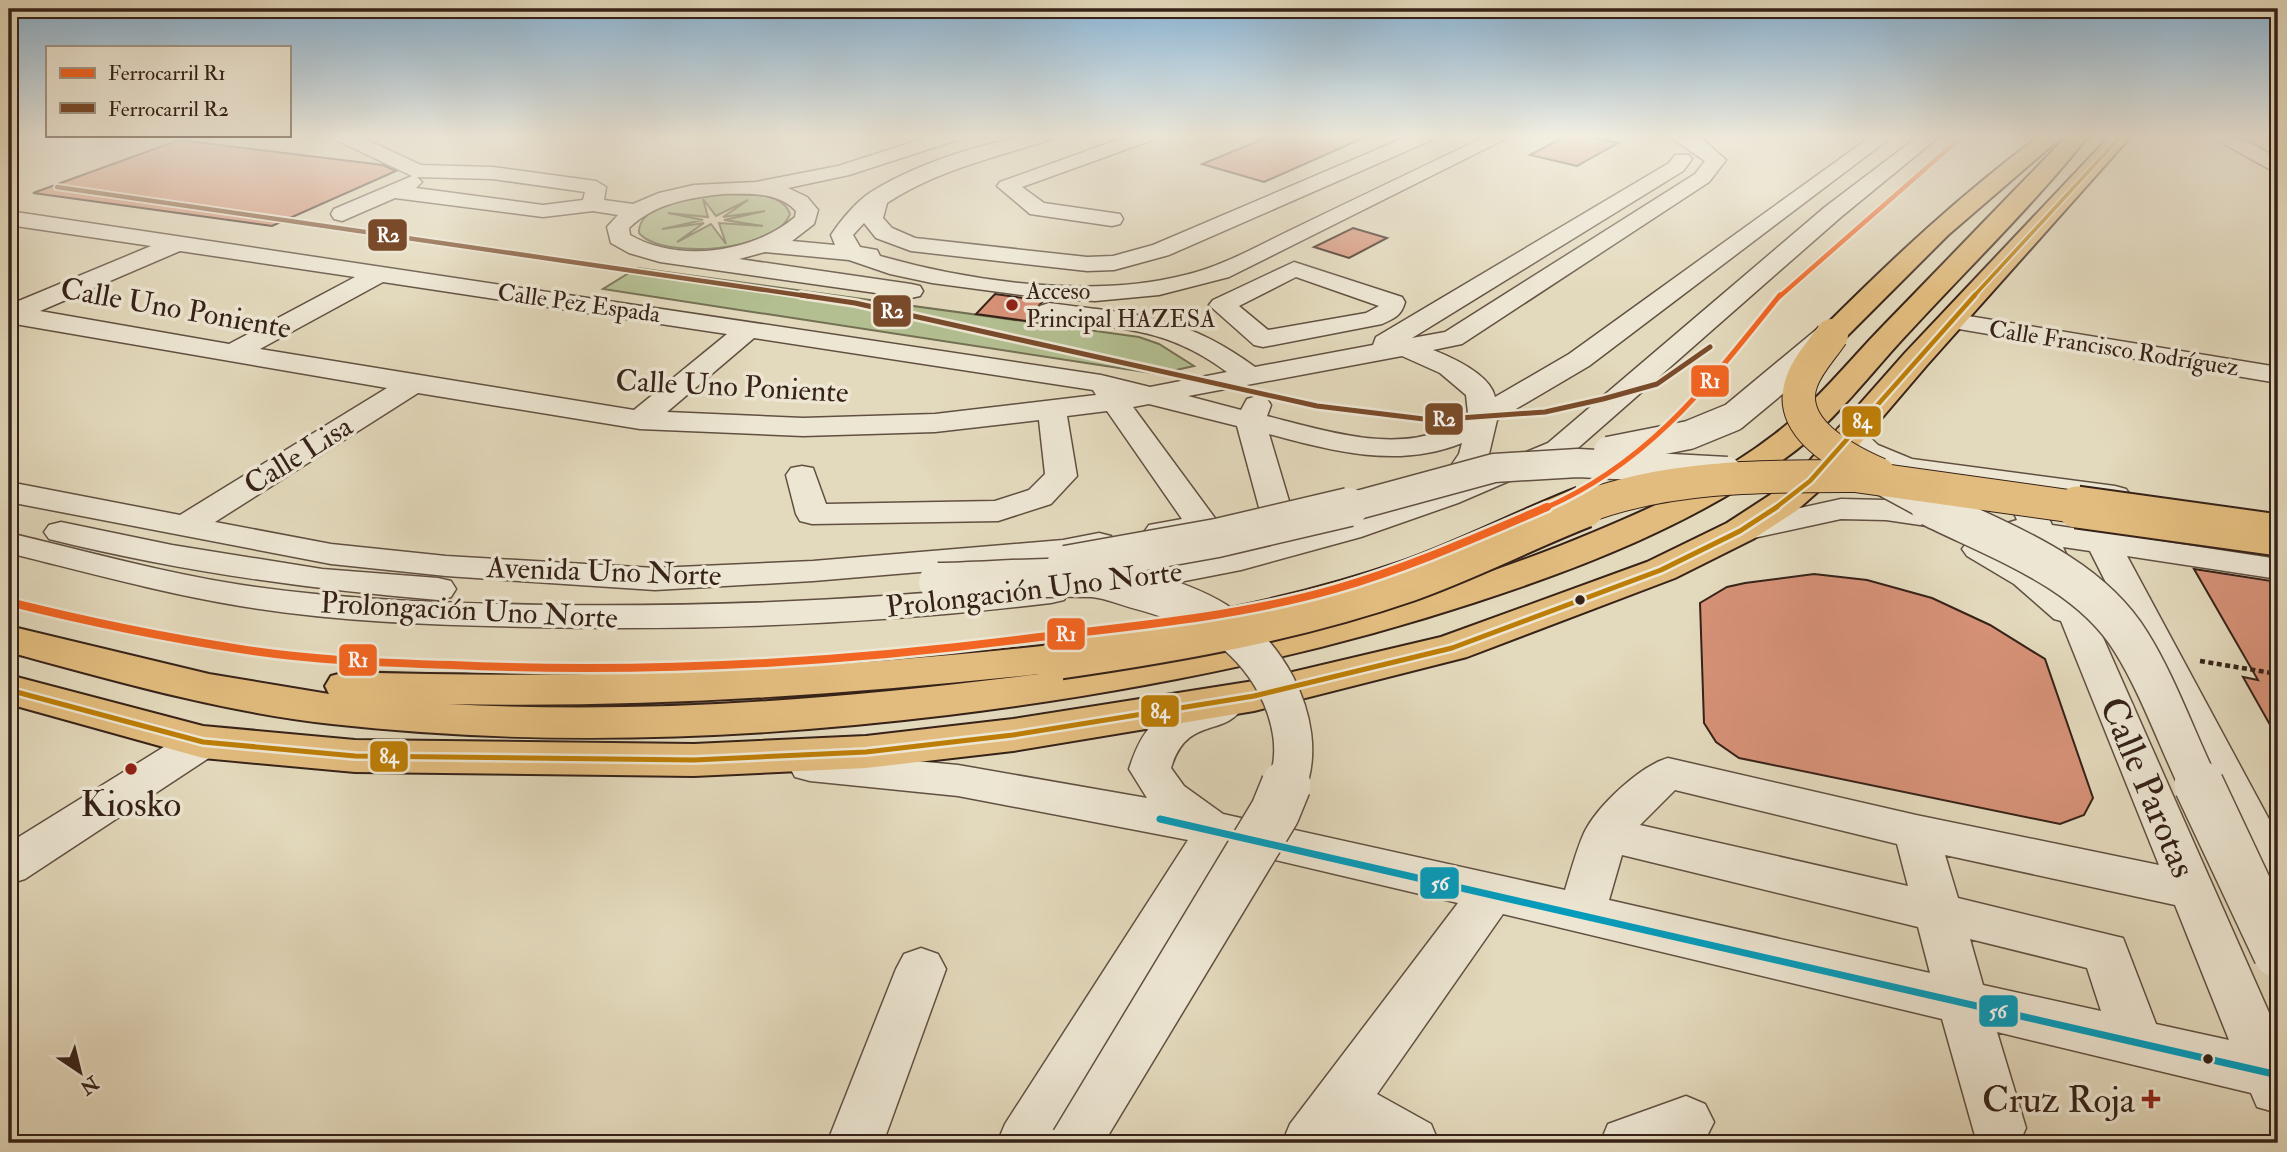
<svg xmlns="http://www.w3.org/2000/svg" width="2287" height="1152" viewBox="0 0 2287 1152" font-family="'IM FELL Double Pica',serif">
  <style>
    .green { fill: #b3bf91; stroke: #747054; stroke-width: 2; fill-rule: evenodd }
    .building { fill: #d69177; stroke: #362218; stroke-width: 2 }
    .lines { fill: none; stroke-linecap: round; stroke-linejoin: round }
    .minor-casing { stroke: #615041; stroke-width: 3 }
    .major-casing { stroke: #362218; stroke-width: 4 }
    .path { stroke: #362218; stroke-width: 4.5; stroke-dasharray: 5 3.5; stroke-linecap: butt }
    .minor { fill: #ede6d3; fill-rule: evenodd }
    .major { fill: #e2bc7e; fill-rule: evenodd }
    .minor-bridge-far2-casing { stroke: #615041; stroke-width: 31; stroke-linecap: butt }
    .minor-bridge-far1-casing { stroke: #615041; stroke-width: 41; stroke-linecap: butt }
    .minor-bridge-casing { stroke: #615041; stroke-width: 52; stroke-linecap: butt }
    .major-bridge-far1-casing { stroke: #362218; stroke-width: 34; stroke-linecap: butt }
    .major-bridge-casing { stroke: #362218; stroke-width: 45; stroke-linecap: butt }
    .minor-bridge-far2 { stroke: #ede6d3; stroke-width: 28 }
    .minor-bridge-far1 { stroke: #ede6d3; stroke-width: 38 }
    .minor-bridge { stroke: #ede6d3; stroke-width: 49 }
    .major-bridge-far1 { stroke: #e2bc7e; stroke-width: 32 }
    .major-bridge { stroke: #e2bc7e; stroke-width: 41 }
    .bus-1-far2-casing { stroke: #ede6d3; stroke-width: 7 }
    .bus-1-far1-casing { stroke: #ede6d3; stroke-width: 9 }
    .bus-1-casing { stroke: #ede6d3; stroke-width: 10 }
    .bus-2-casing { stroke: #ede6d3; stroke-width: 12 }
    .bus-1-far2 { stroke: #bd7e07; stroke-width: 3.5 }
    .bus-1-far1 { stroke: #bd7e07; stroke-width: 4.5 }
    .bus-1 { stroke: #bd7e07; stroke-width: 5 }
    .bus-2 { stroke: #059cbc; stroke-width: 7 }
    .rail-1-far2-casing { stroke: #ede6d3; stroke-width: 8 }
    .rail-1-far1-casing { stroke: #ede6d3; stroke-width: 10 }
    .rail-1-casing { stroke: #ede6d3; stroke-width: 13 }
    .rail-2-far1-casing { stroke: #ede6d3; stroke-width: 8 }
    .rail-2-casing { stroke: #ede6d3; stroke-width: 10 }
    .rail-1-far2 { stroke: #f26522; stroke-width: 4.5 }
    .rail-1-far1 { stroke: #f26522; stroke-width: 5 }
    .rail-1 { stroke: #f26522; stroke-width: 8 }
    .rail-2-far1 { stroke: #7a4b2a; stroke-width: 4.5 }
    .rail-2 { stroke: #7a4b2a; stroke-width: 5 }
    .poi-dot { fill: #8f2418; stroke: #ede6d3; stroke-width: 2.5 }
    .bus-dot { fill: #362218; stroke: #ede6d3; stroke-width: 2.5 }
    .labels { text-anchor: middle; stroke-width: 7; stroke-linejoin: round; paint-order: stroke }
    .far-poi-label { font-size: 24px; fill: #362218; stroke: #ede6d3; text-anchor: start }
    .far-street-label { font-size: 24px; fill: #362218; stroke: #ede6d3 }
    .street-label { font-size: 30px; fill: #362218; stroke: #ede6d3 }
    .near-street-label { font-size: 37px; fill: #362218; stroke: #ede6d3 }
    .near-poi-label { font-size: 37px; fill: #362218; stroke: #ede6d3 }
    .line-badge { stroke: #ede6d3; stroke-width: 2.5 }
    .badge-label { font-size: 19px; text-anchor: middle; font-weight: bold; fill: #fff }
  </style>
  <rect width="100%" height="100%" fill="#e3d9bc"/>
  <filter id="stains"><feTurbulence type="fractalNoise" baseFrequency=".00286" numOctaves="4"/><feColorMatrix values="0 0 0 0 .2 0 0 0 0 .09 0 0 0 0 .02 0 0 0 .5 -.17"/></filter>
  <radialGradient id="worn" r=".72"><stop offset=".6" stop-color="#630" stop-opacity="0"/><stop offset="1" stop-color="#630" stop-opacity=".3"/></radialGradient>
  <g class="green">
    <path d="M725,194C745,194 782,191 790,214C777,251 663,261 639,233C637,202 703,196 725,194ZM703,199L716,216L748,200L723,217L765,211L724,220L763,226L719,223L726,244L711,224L677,242L704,223L662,229L703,220L668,213L708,217Z"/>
    <polygon points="637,268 1139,337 1159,344 1194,366 1158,374 603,289"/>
  </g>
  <g class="building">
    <polygon points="1273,135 1370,135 1264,182 1202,164"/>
    <polygon points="1568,135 1581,135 1618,143 1577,166 1530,155"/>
    <polygon points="179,140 383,165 396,171 272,226 33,193"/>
    <polygon points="1353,228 1387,238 1349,258 1314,247"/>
    <polygon points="995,294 1043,301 1026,321 976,314"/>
    <polygon points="2194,569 2278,582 2278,739 2243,677 2258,680"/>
    <polygon points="1814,574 1867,580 1932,598 1990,625 2045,659 2093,798 2084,815 2060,824 1739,758 1716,742 1704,723 1700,603 1727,587 1745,583"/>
  </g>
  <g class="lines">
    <defs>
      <g id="minor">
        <path d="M332,135H357L421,165L493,167L596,181L606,187L604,200L633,204L659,193L694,185L756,182L838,166L935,135H962L960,139L849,175L788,188L807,197L818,210L814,224L792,241L835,245L831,235C841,220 856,202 871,192C917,163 1000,135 1054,135L1052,139C996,157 937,170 887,203L883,218L892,228L915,238L1087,257L1113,256L1153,245L1411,135H1436L1434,139L1169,255L1114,270L1087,271L911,251L876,238L864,223L853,235L860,247L877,250L880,256C972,282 1091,299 1185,275C1224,266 1261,244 1297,227C1361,196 1425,165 1489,135H1513L1229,277L1159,295L1095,301L1044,298L932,283L890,274L849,260L765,252L739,259L911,284L920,286L923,291L920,296L911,298L660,262L629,253L611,243L607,227L618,215L593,211L543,217L395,198L342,221L334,219L331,214L334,209L412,176L334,139ZM417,177L493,179L585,192L583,200L543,205L416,188L422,182ZM723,194C748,194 778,191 796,211L795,217C753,253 679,263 630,235L629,228C655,203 689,198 723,194Z"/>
        <polygon points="1131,135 1157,135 1155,139 1022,187 1044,203 1120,214 1123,219 1120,224 1112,226 1030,214 997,186 1000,182"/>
        <path d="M1667,135L1701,138L1726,160L1709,182L1462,344L1433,350C1453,358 1490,374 1495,397L1569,354L1873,135H1894L1589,366L1497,420L1489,454L1478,472L1548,443L1825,207L1920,135H1941L1841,217L1570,455L1458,503L1361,537L1241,570L1113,595L1101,592L1095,584L1101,576L1113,573L1237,550L1234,546L1260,511L1237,426L1149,404L1133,407L1220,525L1215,532L1161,542L1149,539L1144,532L1149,525L1182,519L1107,411L1067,416L1077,476L1051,504L998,521L812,524L800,521L796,514L786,475L791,468L802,466L813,468L826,504L995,501L1029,490L1045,474L1039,420L935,432L803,436L640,429L418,393L215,522L331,544L446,556L655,568L813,561L1063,540L1099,533L1111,536L1116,543L1111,550L1063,560L813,581L655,590L446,576L331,564L9,502V482L180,515L387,388L9,323V305L151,246L9,225V211L1101,375L1150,387L1227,372C1166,327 1121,329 1049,319L1040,316L1036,311L1040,306L1049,303C1136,315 1181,313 1255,367L1373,345L1376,337L1669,163L1675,155H1689L1692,159L1683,171L1412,338L1445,332L1695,174L1705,161ZM180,251L355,277L229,344L40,311ZM383,282L727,334L634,410L260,349ZM754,338L1093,390L1096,395L935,414L803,418L667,412ZM1402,356L1440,373L1466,395L1468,413C1459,418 1450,426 1440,431C1389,452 1318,429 1267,416L1271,405L1267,399L1257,396L1247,399L1241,410L1188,396ZM1269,434C1332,451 1398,469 1462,443L1459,454L1435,489L1337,523L1271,541L1292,511Z"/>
        <path d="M2208,135C2238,135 2253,143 2278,159V174Z"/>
        <path d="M1294,262L1402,297L1405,302C1401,316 1395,318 1382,324L1263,347L1254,345L1209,305L1213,300ZM1296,277L1379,306L1366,313L1268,330L1239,306Z"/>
        <polygon points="1950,313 2278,367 2278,383 1941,326 1937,321 1941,316"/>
        <path d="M1849,425L1860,428L1878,445L1912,459L2115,486L2126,489L2131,496L2126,503L2115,506L2038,495L2052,525L2079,529L2083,521L2095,518L2107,521L2115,534L2278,559V579L2127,556L2278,836V896L2262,891L2090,551L2063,547L2278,1033V1113L2257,1107L2251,1093L1997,1032L2026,1128L2019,1143H1977L1942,1019L1503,914L1377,1094L1431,1124L1439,1143H1361L1348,1136L1343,1143H1282L1290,1124L1458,903L1229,849L1056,1143H997L1005,1124L1188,840L958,796L810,781L795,777L789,766L795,755L810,751L958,765L1147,798L1129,769C1142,729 1155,715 1195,702C1210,697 1221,693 1237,697L1243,707C1224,738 1187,715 1171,768L1184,786L1223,814L1565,890C1571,871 1576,851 1584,833C1597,806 1640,766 1668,758L1916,815L2159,865L2061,621L2054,619L2014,584L1967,556L1962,549L1967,542C1993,535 2017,555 2038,568L2026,541L2007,537L2002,530L2007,523L2017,520L2004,490C1949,482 1869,485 1834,434L1838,428ZM1675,790L1897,844L1908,886L1640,825ZM1622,855L1918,927L1930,973L1609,900ZM1945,855L2175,905L2229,1040L2156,1024L2123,938L1958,898ZM1970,939L2087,968L2101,1011L1983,985Z"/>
        <polygon points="1841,499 1886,500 1961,511 1973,514 1977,521 1973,528 1961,531 1886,520 1841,519 1740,541 1728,538 1723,531 1728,524 1741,521"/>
        <path d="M61,522L172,545L322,569L438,578L451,581L456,589L451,597L438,600C307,589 177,571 49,539L44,532L49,525Z"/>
        <path d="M9,533C86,551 163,573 242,585C343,600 446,603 548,605C717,607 884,600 1051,581L1064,584L1069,592L1064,600L1051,603C878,624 704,631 530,627C433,625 336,622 240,606C162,593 86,572 9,553Z"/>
        <polygon points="203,727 218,732 224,742 218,752 25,879 9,884 9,843 188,732"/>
        <polygon points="921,948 938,954 946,969 883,1143 827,1143 896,969 904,954"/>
        <polygon points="1686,1096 1705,1104 1714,1122 1705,1140 1698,1143 1600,1143 1608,1124"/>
      </g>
      <g id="major">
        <path d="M2041,135H2064L1948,235L1842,341L1832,344L1822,341L1818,335L1822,329C1891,260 1962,193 2041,135Z"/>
        <path d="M2068,135H2089C2035,203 1971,265 1912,329C1870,373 1834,424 1784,459C1691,525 1581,568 1473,603C1302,659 1127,693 948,715C743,740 538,747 332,724C222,712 115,681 9,652V626L209,674L329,694L325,686L331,676L346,672C589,680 818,671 1060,644L1075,648L1081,658L1075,668L1065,670C1246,644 1425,603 1594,532C1657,506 1721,476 1775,434C1816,403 1848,362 1883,326C1945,262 2006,199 2068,135ZM1039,674C842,699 646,715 448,704C646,708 845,695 1039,674Z"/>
        <polygon points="2111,135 2132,135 1927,365 1822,488 1796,511 1753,539 1675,578 1467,657 1254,711 1013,751 866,768 694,776 355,772 203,758 9,704 9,675 203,726 355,740 694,744 866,736 1013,719 1254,681 1441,637 1647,562 1727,523 1770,495 1798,474 1905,353"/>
      </g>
    </defs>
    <use href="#minor" class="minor-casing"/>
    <use href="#major" class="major-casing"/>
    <polyline class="path" points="2200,661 2278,674"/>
    <use href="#minor" class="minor"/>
    <use href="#major" class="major"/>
    <defs>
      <g id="minor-bridge-far2">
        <polyline points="1608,451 1689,435 1733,417 1827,339"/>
        <polyline points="1875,477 1934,509"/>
        <polyline points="1343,509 1494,468 1578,463 1727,471"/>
      </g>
      <g id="minor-bridge-far1">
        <path d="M1930,507C2001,542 2088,572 2131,642C2157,683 2178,742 2200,787"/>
        <polyline points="1066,565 1217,538 1349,507"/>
        <path d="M938,582C989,581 1042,576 1093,578C1107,579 1122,585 1135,589C1196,605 1244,626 1276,685C1292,716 1300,754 1286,787"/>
      </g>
      <g id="minor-bridge">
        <polyline points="2199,785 2278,953"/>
        <polyline points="1075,1143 1275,812 1286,785"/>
      </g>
      <g id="major-bridge-far1">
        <path d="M1832,335C1822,350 1808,364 1802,381C1784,428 1845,459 1879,474"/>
        <path d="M1580,509C1666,475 1764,476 1855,476L2090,509"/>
      </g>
      <g id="major-bridge">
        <polyline points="2077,507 2278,535"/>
        <path d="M1060,658C1178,641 1295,620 1408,581C1468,560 1525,530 1584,507"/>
      </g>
    </defs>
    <use href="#minor-bridge-far2" class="minor-bridge-far2-casing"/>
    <use href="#minor-bridge-far1" class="minor-bridge-far1-casing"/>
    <use href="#minor-bridge" class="minor-bridge-casing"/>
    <use href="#major-bridge-far1" class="major-bridge-far1-casing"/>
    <use href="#major-bridge" class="major-bridge-casing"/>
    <use href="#minor-bridge-far2" class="minor-bridge-far2"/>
    <use href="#minor-bridge-far1" class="minor-bridge-far1"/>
    <use href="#minor-bridge" class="minor-bridge"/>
    <use href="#major-bridge-far1" class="major-bridge-far1"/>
    <use href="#major-bridge" class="major-bridge"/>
    <defs>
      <polyline id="bus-1-far2" points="1973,297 2122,135"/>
      <polyline id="bus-1-far1" points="1774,509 1810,481 1975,295"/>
      <polyline id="bus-1" points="9,690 203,742 355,756 694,760 866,752 1013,735 1254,696 1452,648 1661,570 1740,531 1777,507"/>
      <polyline id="bus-2" points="1160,819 2278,1075"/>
    </defs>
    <use href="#bus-1-far2" class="bus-1-far2-casing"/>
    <use href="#bus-1-far1" class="bus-1-far1-casing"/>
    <use href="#bus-1" class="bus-1-casing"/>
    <use href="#bus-2" class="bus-2-casing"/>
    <use href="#bus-1-far2" class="bus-1-far2"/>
    <use href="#bus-1-far1" class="bus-1-far1"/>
    <use href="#bus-1" class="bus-1"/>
    <use href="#bus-2" class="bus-2"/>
    <defs>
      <polyline id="rail-1-far2" points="1779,297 1964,135"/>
      <path id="rail-1-far1" d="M1543,509C1650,463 1709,383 1780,295"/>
      <path id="rail-1" d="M9,602C85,621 162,637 240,649C309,660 382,663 452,665C646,674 840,663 1032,638C1134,626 1236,617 1335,589C1408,568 1477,537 1547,507"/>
      <polyline id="rail-2-far1" points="57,187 813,297"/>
      <polyline id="rail-2" points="801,295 855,303 1317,406 1432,420 1545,412 1603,399 1657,384 1710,347"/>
    </defs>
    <use href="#rail-1-far2" class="rail-1-far2-casing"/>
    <use href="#rail-1-far1" class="rail-1-far1-casing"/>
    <use href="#rail-1" class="rail-1-casing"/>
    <use href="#rail-2-far1" class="rail-2-far1-casing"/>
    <use href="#rail-2" class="rail-2-casing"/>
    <use href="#rail-1-far2" class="rail-1-far2"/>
    <use href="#rail-1-far1" class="rail-1-far1"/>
    <use href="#rail-1" class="rail-1"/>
    <use href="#rail-2-far1" class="rail-2-far1"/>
    <use href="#rail-2" class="rail-2"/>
  </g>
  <linearGradient id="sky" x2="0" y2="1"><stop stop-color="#89b5d7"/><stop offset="0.46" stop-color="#f2eee1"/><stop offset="1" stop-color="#f2eee1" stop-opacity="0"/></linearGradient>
  <rect width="2287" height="296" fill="url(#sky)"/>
  <g class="poi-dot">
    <circle cx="1012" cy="305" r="7"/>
    <circle cx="131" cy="769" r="7"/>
    <path d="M2147.5 1088.5h7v7h7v7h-7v7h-7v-7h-7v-7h7z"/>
  </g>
  <g class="bus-dot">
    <circle cx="1580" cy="600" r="6"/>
    <circle cx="2208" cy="1059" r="6"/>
  </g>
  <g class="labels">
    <g class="far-poi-label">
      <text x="1026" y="299">Acceso<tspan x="1026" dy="28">Principal HAZESA</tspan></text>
    </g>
    <g class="far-street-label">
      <text transform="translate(579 303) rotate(8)" y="8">Calle Pez Espada</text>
      <text transform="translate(2114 348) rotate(9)" y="8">Calle Francisco Rodríguez</text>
    </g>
    <g class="street-label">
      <text transform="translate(176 308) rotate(10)" y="10">Calle Uno Poniente</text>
      <text transform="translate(732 386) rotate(3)" y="10">Calle Uno Poniente</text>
      <text transform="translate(298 455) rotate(-32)" y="10">Calle Lisa</text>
      <text transform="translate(604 571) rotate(2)" y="10">Avenida Uno Norte</text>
      <text transform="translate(1034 589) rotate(-7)" y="10">Prolongación Uno Norte</text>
      <text transform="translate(469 610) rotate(3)" y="10">Prolongación Uno Norte</text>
    </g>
    <g class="near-street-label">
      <text transform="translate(2149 787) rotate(67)" y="13">Calle Parotas</text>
    </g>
    <g class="near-poi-label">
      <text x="131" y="816">Kiosko</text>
      <text x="2135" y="1112" text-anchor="end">Cruz Roja</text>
    </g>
  </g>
  <g class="line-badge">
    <rect x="367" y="218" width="41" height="34" rx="7" fill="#7a4b2a"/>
    <rect x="872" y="294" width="40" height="34" rx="7" fill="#7a4b2a"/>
    <rect x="1690" y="364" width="40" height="34" rx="7" fill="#f26522"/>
    <rect x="1424" y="402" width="40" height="34" rx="7" fill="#7a4b2a"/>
    <rect x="1841" y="405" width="41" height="33" rx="7" fill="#bd7e07"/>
    <rect x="1046" y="617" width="40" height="34" rx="7" fill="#f26522"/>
    <rect x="338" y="643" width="40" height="34" rx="7" fill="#f26522"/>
    <rect x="1140" y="694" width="40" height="34" rx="7" fill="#bd7e07"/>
    <rect x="369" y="740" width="40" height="33" rx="7" fill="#bd7e07"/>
    <rect x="1419" y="866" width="41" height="34" rx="7" fill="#059cbc"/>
    <rect x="1978" y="994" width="41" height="34" rx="7" fill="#059cbc"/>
  </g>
  <g class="badge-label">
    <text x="388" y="242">R2</text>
    <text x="892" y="318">R2</text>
    <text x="1710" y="388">R1</text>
    <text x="1444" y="426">R2</text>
    <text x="1862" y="428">84</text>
    <text x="1066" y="641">R1</text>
    <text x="358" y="667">R1</text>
    <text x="1160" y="718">84</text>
    <text x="389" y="763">84</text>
    <text x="1440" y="890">56</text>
    <text x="1998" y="1018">56</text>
  </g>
  <rect width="2287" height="1152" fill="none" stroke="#e3d9bc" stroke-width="35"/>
  <rect x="10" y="10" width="2266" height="1131" fill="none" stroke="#362218" stroke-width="3.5"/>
  <rect x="18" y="18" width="2252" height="1117" fill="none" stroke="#362218" stroke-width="2"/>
  <rect x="46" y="46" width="245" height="91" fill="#ede6d3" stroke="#a49888" stroke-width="2"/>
  <rect x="60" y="68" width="35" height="10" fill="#f26522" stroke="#a49888" stroke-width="2"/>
  <text x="108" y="80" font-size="21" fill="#362218">Ferrocarril R1</text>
  <rect x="60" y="103" width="35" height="10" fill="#7a4b2a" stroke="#a49888" stroke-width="2"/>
  <text x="108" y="116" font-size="21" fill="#362218">Ferrocarril R2</text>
  <g transform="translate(80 1072) rotate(145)" stroke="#ede6d3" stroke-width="5" paint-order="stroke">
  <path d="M0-5L12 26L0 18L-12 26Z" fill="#362218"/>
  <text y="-10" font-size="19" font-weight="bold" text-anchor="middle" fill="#362218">N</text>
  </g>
  <rect width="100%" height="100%" filter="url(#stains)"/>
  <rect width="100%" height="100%" fill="url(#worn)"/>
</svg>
